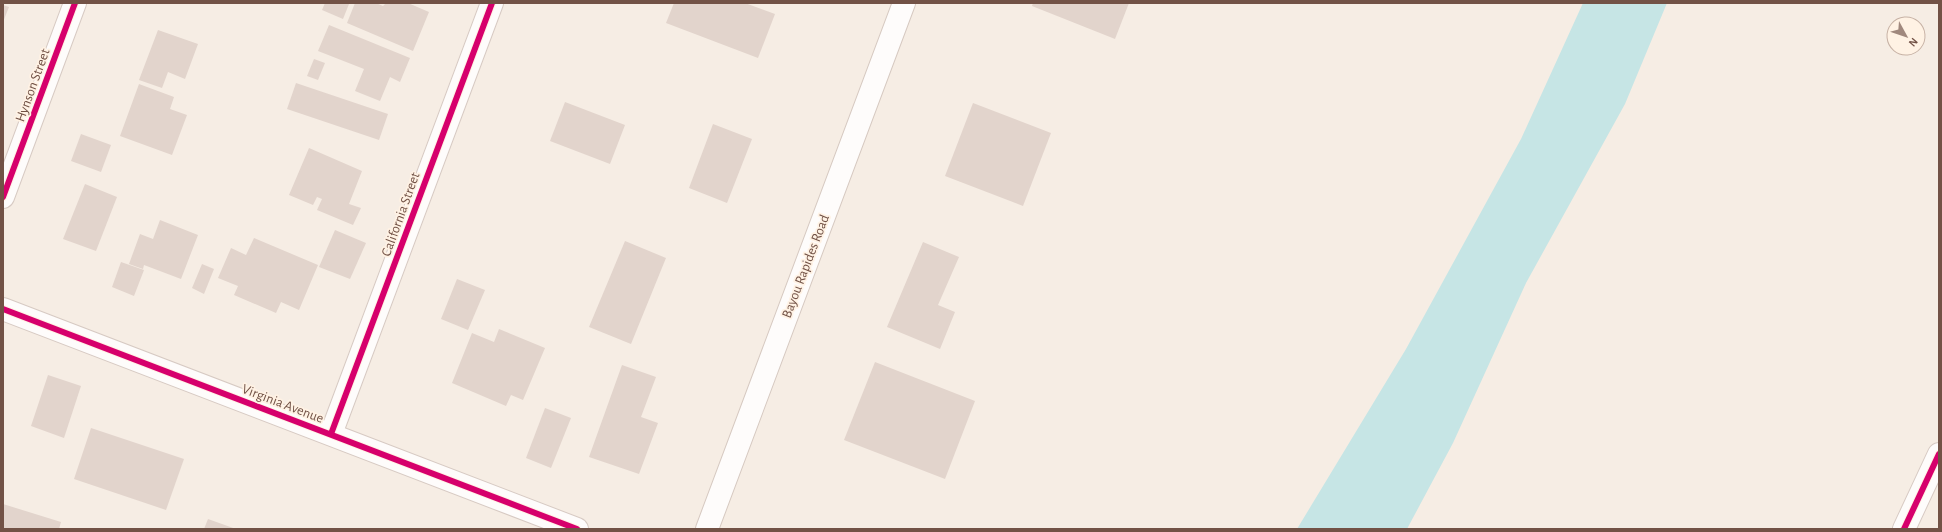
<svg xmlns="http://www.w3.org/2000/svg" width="1942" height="532" viewBox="0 0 1942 532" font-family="'Alegreya Sans',sans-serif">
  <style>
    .water { fill: #c6e5e5 }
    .building { fill: #e2d4cc }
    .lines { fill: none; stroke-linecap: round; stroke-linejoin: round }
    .street-casing { stroke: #d7cac3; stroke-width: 24 }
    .secondary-casing { stroke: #d6c9c1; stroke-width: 24 }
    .street { stroke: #fefcfb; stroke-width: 22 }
    .secondary { stroke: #fefcfb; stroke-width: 22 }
    .cycleway-casing { stroke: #fff2e4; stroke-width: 8 }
    .cycleway { stroke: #d6006c; stroke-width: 6 }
    .labels { text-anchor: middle; stroke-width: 3.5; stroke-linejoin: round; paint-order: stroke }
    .street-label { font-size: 14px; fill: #725246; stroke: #fff2e4 }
  </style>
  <rect width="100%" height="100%" fill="#f6ede4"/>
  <polygon class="water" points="1583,3 1667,3 1625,104 1526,283 1453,443 1407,529 1297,529 1406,349 1521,139"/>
  <g class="building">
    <polygon points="325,3 346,3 349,4 343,19 322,10"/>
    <polygon points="355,3 376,3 383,6 386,3 408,3 429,12 413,51 347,23"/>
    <polygon points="674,3 745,3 775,14 758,58 666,23"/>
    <polygon points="1033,3 1129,3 1115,39 1032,6"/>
    <polygon points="3,5 9,7 3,22"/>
    <polygon points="329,25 410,58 400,82 390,77 380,101 355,91 364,69 318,51"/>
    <polygon points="158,30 198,44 185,79 168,72 162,88 139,80"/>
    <polygon points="314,59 325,63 318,80 307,76"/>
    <polygon points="296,83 388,114 379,140 287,109"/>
    <polygon points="139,84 174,97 170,109 187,115 172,155 120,136"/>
    <polygon points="565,102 625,125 610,164 550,141"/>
    <polygon points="973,103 1051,133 1023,206 945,176"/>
    <polygon points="713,124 752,139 727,203 689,188"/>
    <polygon points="81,134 111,145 101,172 71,161"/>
    <polygon points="309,148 362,171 349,204 361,208 353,225 317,210 322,199 317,197 313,205 289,195"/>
    <polygon points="85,184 117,197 96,251 63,239"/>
    <polygon points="160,220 198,235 181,279 144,265 143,269 129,264 140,234 153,239"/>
    <polygon points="335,230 366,243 350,279 319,267"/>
    <polygon points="254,238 318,265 299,310 281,302 276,313 234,295 238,286 218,278 231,248 246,255"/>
    <polygon points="625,241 666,258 631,344 589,327"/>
    <polygon points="923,242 959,257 938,305 955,312 940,349 887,327"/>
    <polygon points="121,262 144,270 134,296 112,287"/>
    <polygon points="202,264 214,269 204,294 192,288"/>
    <polygon points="457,279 485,290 468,330 441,319"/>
    <polygon points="499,329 545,348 523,400 511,395 506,406 452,383 472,333 494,342"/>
    <polygon points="875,362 975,401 945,479 844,440"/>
    <polygon points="622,365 656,377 641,417 658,423 639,474 589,457"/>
    <polygon points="48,375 81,386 64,438 31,426"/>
    <polygon points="545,408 571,418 551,468 526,458"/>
    <polygon points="91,428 184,459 166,510 74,479"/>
    <polygon points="3,504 61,522 59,529 3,529"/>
    <polygon points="208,519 236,529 204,529"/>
  </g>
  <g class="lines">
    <defs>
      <g id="street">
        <polyline points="3,197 75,3"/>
        <polyline points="3,309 577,529"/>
        <polyline points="331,434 492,3"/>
        <polyline points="1904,529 1939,454"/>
      </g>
      <polyline id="secondary" points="707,529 904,3"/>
    </defs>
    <use href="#street" class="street-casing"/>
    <use href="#secondary" class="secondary-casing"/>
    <use href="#street" class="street"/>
    <use href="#secondary" class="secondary"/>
    <defs>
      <g id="cycleway">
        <polyline points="3,197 75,3"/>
        <polyline points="3,309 577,529"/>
        <polyline points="331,434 492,3"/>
        <polyline points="1904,529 1939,454"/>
      </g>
    </defs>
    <use href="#cycleway" class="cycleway-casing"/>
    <use href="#cycleway" class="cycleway"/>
  </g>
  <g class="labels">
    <g class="street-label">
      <text transform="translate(32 85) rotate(-70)" y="5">Hynson Street</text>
      <text transform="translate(400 214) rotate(-70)" y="5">California Street</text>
      <text transform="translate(805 266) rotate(-69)" y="5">Bayou Rapides Road</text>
      <text transform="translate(283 403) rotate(21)" y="5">Virginia Avenue</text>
    </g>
  </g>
  <rect width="1942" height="532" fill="none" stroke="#725246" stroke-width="8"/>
  <g transform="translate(1906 36) rotate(130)"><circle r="19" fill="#fff2e4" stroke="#c7b2a5"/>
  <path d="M0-3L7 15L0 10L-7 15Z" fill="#a0887d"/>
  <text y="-6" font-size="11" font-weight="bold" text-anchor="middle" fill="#725246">N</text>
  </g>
</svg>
